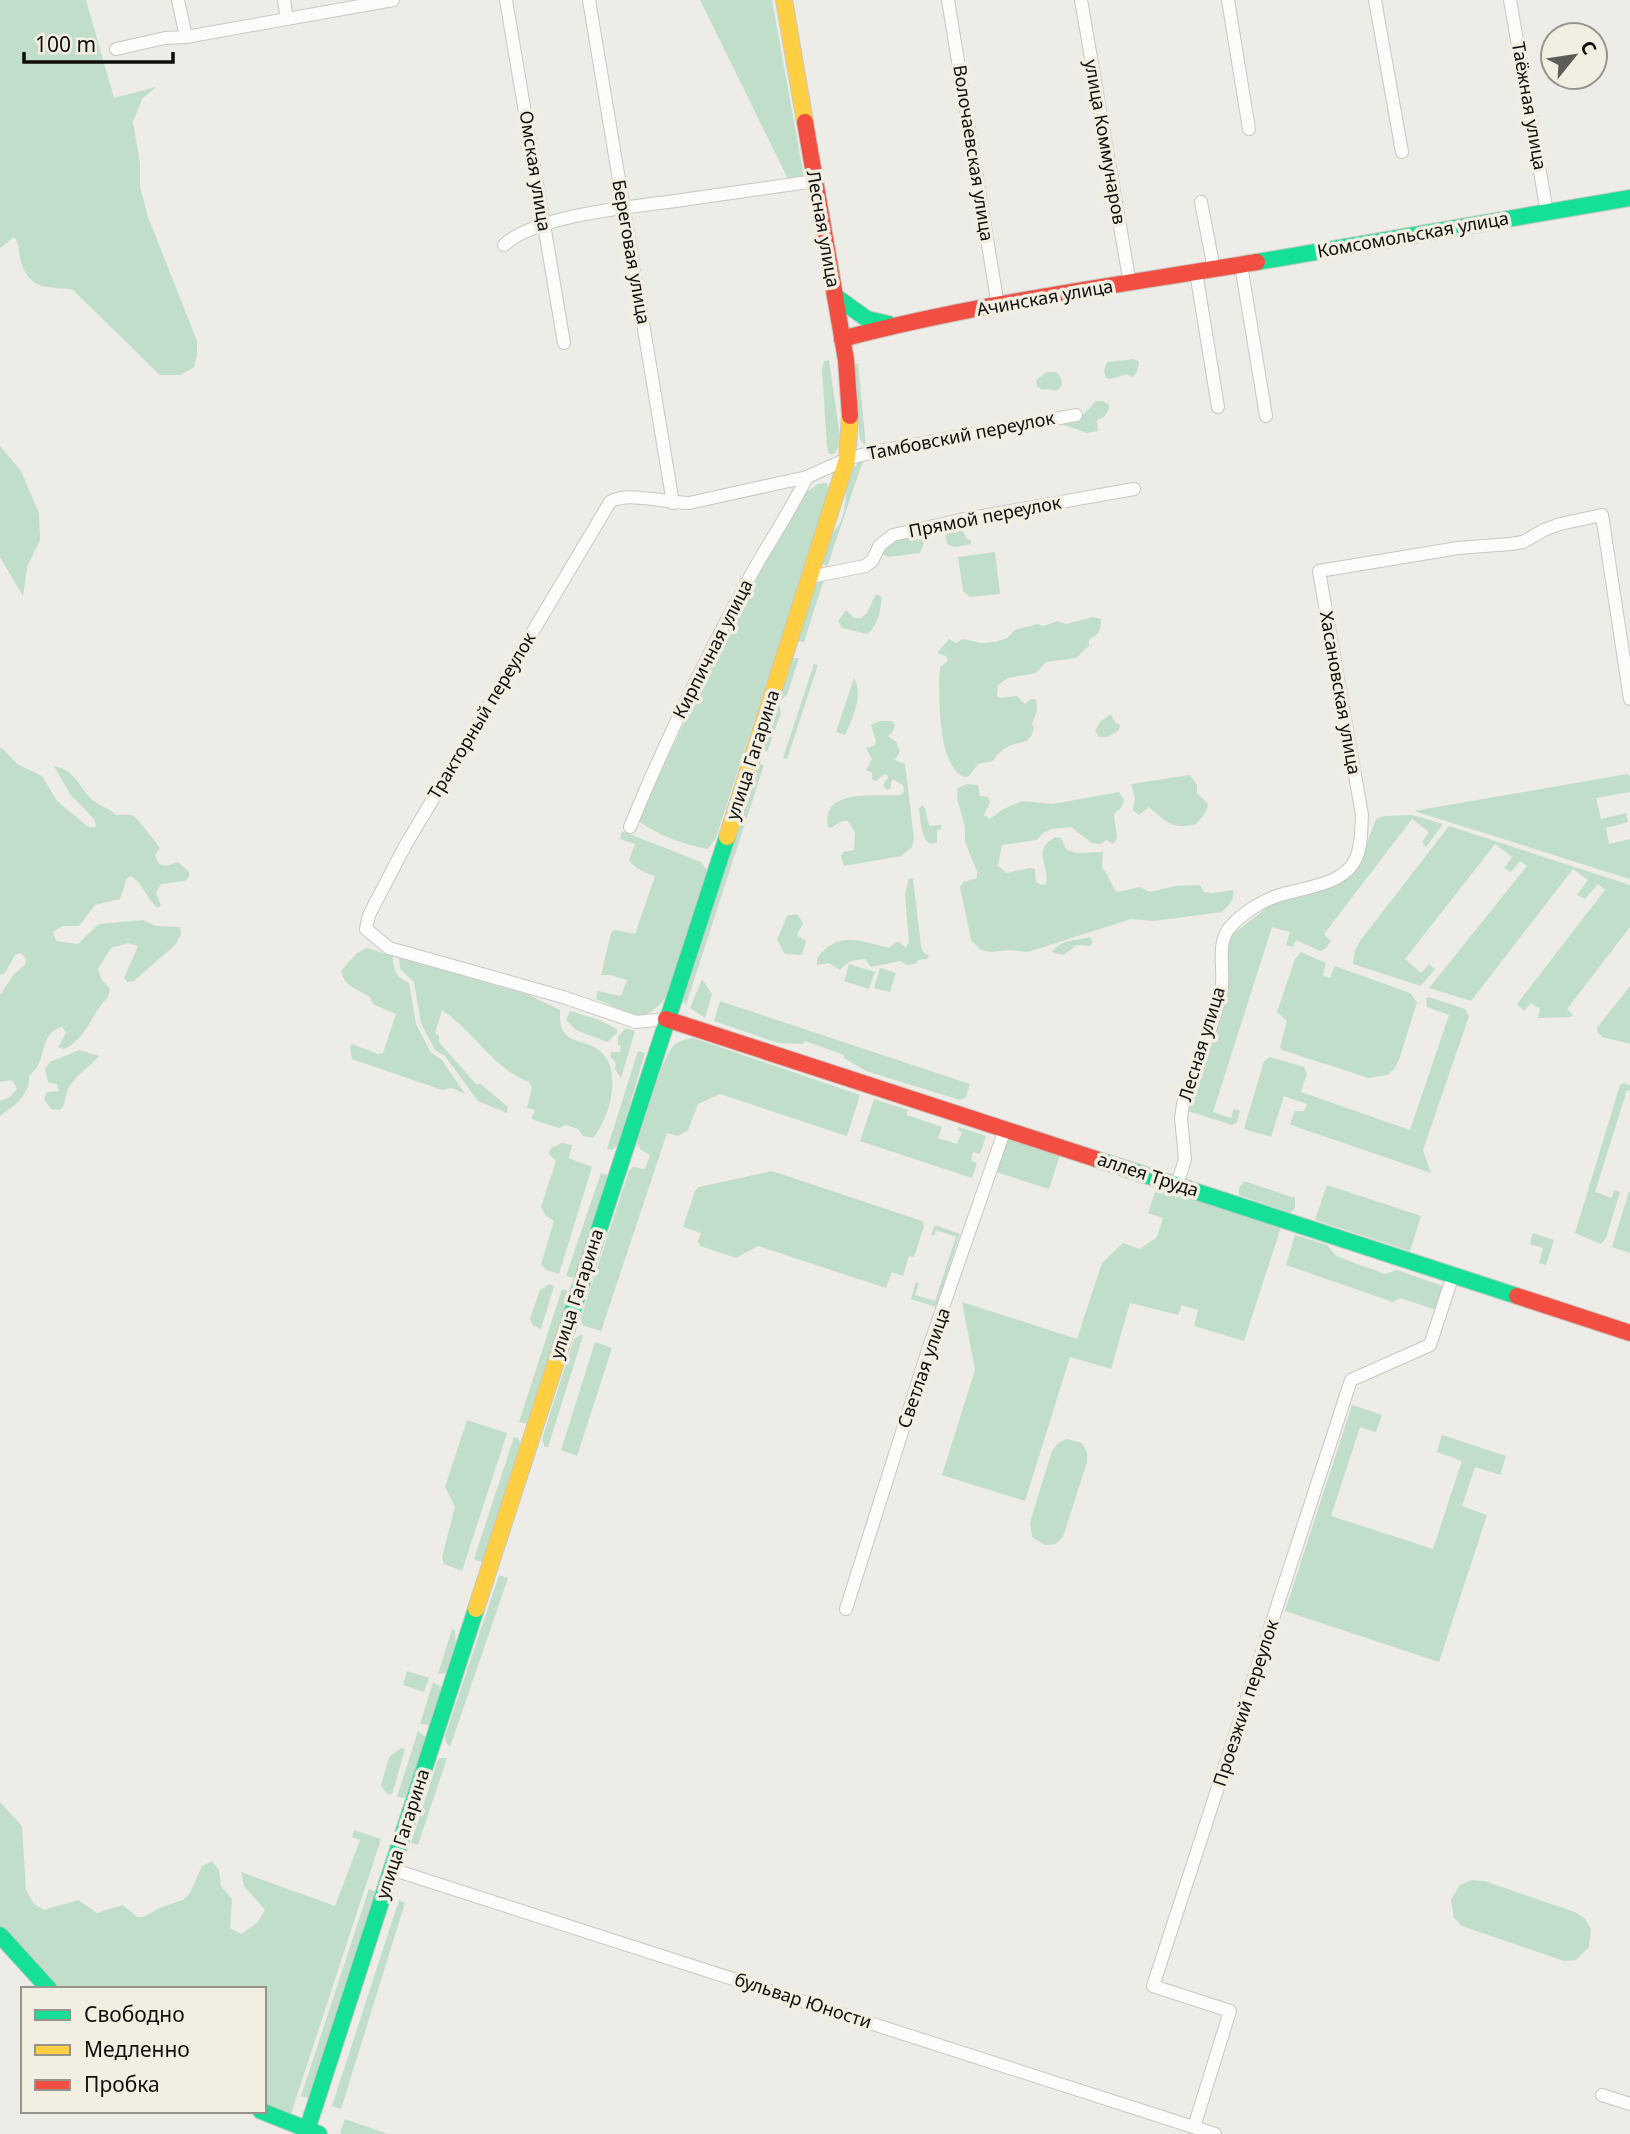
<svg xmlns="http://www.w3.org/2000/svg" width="1630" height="2134" viewBox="0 0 1630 2134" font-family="'Noto Sans',sans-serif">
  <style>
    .green { fill: #c1deca }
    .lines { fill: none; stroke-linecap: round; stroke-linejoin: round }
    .street-casing { stroke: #c8c7c2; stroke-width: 14 }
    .fast-casing { stroke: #c8c7c2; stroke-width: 18 }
    .slow-casing { stroke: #c8c7c2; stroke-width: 18 }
    .jam-casing { stroke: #c8c7c2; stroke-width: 18 }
    .street { stroke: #fcfcfb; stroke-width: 12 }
    .fast { stroke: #16e098; stroke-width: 16 }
    .slow { stroke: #ffcf43; stroke-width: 16 }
    .jam { stroke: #f24e42; stroke-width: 16 }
    .labels { text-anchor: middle; stroke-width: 7; stroke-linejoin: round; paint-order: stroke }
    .street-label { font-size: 18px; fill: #0f0e0a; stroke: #f2eee2 }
  </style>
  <rect width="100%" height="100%" fill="#eeece6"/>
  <g class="green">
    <path d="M0,0H86L114,98L156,87L142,99L133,122L140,163V187L148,217L197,341V356L194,367L180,375H160L72,289C45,287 28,290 20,258C18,250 20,244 14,237L0,248Z"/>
    <polygon points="700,0 772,0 805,183 791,185"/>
    <polygon points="1134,359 1139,362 1137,372 1133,377 1127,374 1111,379 1106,378 1104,371 1107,362"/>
    <polygon points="829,360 840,437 839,446 834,454 829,454 827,446 822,370 824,361"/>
    <polygon points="858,363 866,447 860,439 851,364"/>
    <path d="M1047,372H1056C1063,379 1065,385 1056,391L1047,389L1042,390L1037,386L1036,380Z"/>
    <polygon points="1096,401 1103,401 1109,405 1109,409 1104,417 1097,420 1098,431 1087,433 1064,425 1063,423 1081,417"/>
    <polygon points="0,446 21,471 39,513 40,540 27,567 23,596 0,557"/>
    <path d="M860,461H863L827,567L822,563C825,555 827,545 831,537C833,532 837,528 840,523C850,501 841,478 860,461Z"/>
    <path d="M826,483L830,488L716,838L708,849C685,845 656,835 638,820L739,607L764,559L807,492L818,484Z"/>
    <polygon points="954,528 961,528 967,539 971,540 971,544 956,547 948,545 945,537 947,531"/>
    <polygon points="920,534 924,543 920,553 888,557 881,553 891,541"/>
    <polygon points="995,552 1000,594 970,597 963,591 958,557"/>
    <polygon points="824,579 804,642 797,641 814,586"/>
    <path d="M876,594L882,597C880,612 879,624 867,634L842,628L838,621L846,610L854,618H861L867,613Z"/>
    <path d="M1093,617L1101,619C1101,631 1099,634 1089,640V646L1076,658L1046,662L1036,673L1008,678L998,685L997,696L1000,698L1017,696L1025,704L1031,699L1036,700L1037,710L1032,724L1034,728C1029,745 1025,740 1012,745C1005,747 996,755 993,761L978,764L969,776L964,777C938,765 940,706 939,680L940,668L948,660L946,656L937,653L949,639L956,643L963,639L981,643L995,642L1007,638L1015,630L1037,624L1044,626L1057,621L1066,624Z"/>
    <polygon points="792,658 799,658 787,695 779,702 781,713 767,752 763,749"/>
    <polygon points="814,664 818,665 787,759 783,758"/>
    <path d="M854,678C864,694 852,720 845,735L836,732Z"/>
    <polygon points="1111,714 1115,722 1120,725 1119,730 1107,737 1099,737 1095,731 1101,721"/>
    <path d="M879,721H892L895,725L893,731L888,736L896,742L900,751L895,760L905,764L914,838L912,847L901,856L844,866L841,856L843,852L854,850L855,832L848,821H842L831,828L828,827C821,787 876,797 900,795L904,792L903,785L892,779L890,789L887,790L883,785L888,778L887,775L884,774L876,781L872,779V773L866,770L872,759L866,748L874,746L876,741L871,725Z"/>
    <path d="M0,748L3,749L17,764L42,776L57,801L87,826L94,828L96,825L94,819L70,794L54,766C79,771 79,792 97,803C104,808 109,808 116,815C122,815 129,814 134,816C136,817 159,846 160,848L155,855L159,864L166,866L178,862L189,872V877L185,881L161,884L156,893L161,905L158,908C146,899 144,883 130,876L126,880L120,899L95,905L79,926H62L53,932L56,941L78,944L99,924L143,920L156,926L180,927L181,934L176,944L134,981L127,982L124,978L138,946L128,943L111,948L98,969L102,980L110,989L108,997C91,1013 87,1039 64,1049L58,1047L66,1033L62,1027C42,1032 46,1052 37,1067C35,1070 32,1073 29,1076C30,1095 14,1106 0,1116V1101L9,1098L17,1089L12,1080L0,1082V995L14,974L25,965L26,959L21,953L15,955L5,973L0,975Z"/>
    <polygon points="760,764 764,765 686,1005 683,1000 756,767"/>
    <polygon points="1627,774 1630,776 1630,792 1596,798 1601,819 1626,813 1628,822 1606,828 1609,844 1630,839 1630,879 1414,811"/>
    <path d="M1190,775L1197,785V793L1208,804L1206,812L1196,824C1172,830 1166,822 1149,807L1139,815L1133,810L1135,798L1131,784Z"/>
    <path d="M967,784L978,785L980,796L988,797L990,802L984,815L990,819L1002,810L1022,801L1053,804L1119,792L1124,800L1121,808L1114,814L1117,838L1113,844L1106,840L1101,844L1092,843L1071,827L1051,829L1042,834L1037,840L1002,845L998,866L1007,873L1030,868L1035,869L1036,882L1041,885L1046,884C1050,865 1031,851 1055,837L1061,838L1066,849L1076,853L1103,852L1102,868C1109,874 1110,884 1117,892L1140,887L1150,892L1175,886L1200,885L1204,892L1213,893L1233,890C1235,900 1229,905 1222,912L1154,921L1131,919L1028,952L1010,950L990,952L981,950L971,940L960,887L963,882L977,878V871L965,842V827L957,798L958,788Z"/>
    <path d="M922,805L925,808L929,826L941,825L942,829L937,830V842L931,844C920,838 921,820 919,809Z"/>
    <polygon points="1412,815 1443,824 1426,847 1422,842 1429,832 1412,819 1324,934 1331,941 1325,949 1320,951 1296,940 1293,947 1286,945 1290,932 1272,927 1213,1112 1231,1118 1234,1109 1240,1111 1237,1122 1232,1125 1188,1111 1187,1107 1226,951 1233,934 1272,904 1358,866 1376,819 1384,816"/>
    <polygon points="1449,826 1630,885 1630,927 1567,1009 1573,1015 1571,1017 1538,1018 1540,1009 1531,1003 1524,1011 1517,1004 1605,890 1598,884 1585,899 1577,895 1588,880 1573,869 1471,1001 1429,988 1527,866 1520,861 1511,872 1504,868 1512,857 1495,844 1405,959 1421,973 1429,964 1435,969 1421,986 1353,964 1355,950 1360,941"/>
    <path d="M622,831L701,862L706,869L707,878L668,994C644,1029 629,1012 596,999L598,991L621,996L627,980L610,975H601L611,933L615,930L635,934L655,876C644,872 636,870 629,860L635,844L620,839Z"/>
    <path d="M909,878L913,879L921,946L923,952L929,956L927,959L918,960L915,964L907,965L900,961L871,967L865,959C854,960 847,961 840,970L829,963L817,965V958C839,930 859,941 889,948L898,941L906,948L909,942L905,894Z"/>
    <polygon points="797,914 803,923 797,935 806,941 802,955 785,954 777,940 787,916"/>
    <path d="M1090,937L1093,942L1090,946L1077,945L1063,955L1052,952C1061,939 1076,941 1090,937Z"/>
    <path d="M367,948L393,956C393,970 396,977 409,983L416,1024L431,1053L442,1060L465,1094L452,1088L442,1090L352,1059L350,1047L352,1044L378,1054L383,1053L396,1014L373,1004L370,997C357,989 345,987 341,971L357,953Z"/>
    <polygon points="1301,952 1326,963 1323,975 1330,978 1335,966 1410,993 1417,1002 1399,1060 1394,1069 1387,1075 1369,1078 1282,1050 1280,1047 1287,1021 1277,1012 1295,959"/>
    <path d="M399,957L529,995L560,1010C558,1048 581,1035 601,1052C623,1072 609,1119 593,1138L583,1136L578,1129L566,1125L559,1128L531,1119L535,1110L527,1108L532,1088L529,1082C493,1069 474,1031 442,1010L435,1033L439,1036V1042L476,1084H481L508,1107L507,1113L478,1101L445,1056L435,1050L421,1023L414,982L400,969Z"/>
    <polygon points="849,964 875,972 869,989 844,981"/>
    <polygon points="880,968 896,973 890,992 874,988"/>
    <polygon points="702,979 712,994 705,1018 690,1008"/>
    <polygon points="1630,986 1630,1044 1602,1037 1597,1031 1597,1028"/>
    <polygon points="1429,997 1465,1009 1469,1016 1423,1150 1431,1173 1294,1126 1290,1124 1295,1111 1304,1111 1307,1104 1284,1096 1271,1137 1244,1129 1264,1061 1270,1057 1304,1067 1307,1074 1301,1092 1410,1130 1449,1015 1427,1007 1426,999"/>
    <polygon points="720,1001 970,1084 966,1097 960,1100 866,1071 844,1058 844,1055 805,1041 803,1044 778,1043 714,1021"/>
    <polygon points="570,1011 597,1019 617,1029 617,1033 607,1042 576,1030 566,1020"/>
    <polygon points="626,1028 635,1031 621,1078 615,1069 616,1063 610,1056 611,1052 620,1052 621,1046 618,1045 618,1037"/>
    <path d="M693,1038L860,1095L847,1136L720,1094L698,1104L688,1130L678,1136L667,1133L601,1331L582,1325L581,1317L629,1171L633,1167L645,1169L650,1155L640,1149L637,1142C644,1123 662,1058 673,1046C679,1041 686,1039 693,1038Z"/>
    <path d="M79,1050L99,1056C89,1068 75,1075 68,1089C64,1097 67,1104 60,1110L51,1109L44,1099L47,1092L59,1091L57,1084L48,1082L45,1069L50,1062Z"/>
    <polygon points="638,1051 645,1053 618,1145 612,1150 607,1149"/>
    <polygon points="1624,1083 1630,1085 1630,1091 1627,1090 1595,1192 1612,1198 1614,1190 1620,1192 1606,1238 1601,1244 1575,1233 1620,1085"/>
    <polygon points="874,1099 908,1110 907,1115 942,1127 938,1138 957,1144 962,1132 958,1130 959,1127 986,1136 980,1154 973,1152 971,1161 977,1163 972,1178 860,1141"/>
    <polygon points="1004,1137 1060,1155 1049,1189 993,1171"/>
    <polygon points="562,1143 572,1145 569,1158 592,1167 559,1274 546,1270 541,1264 554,1221 546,1216 541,1207 556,1161 549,1154 551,1148"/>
    <polygon points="772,1171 922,1221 924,1226 914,1257 909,1256 903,1276 892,1272 886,1288 758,1246 736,1258 700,1246 698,1242 701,1233 683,1227 695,1191 699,1187"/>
    <polygon points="601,1173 609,1176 575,1278 566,1276"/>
    <polygon points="1244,1181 1295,1198 1295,1208 1290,1213 1239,1195 1239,1188"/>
    <polygon points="1327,1185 1421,1216 1410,1251 1315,1220"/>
    <polygon points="1157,1187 1281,1227 1244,1341 1194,1326 1198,1310 1182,1305 1178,1315 1130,1303 1111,1369 1070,1357 1025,1501 942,1475 975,1370 962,1302 1077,1339 1102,1263 1123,1243 1140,1249 1157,1237 1163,1218 1148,1213"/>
    <polygon points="1629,1191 1630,1192 1630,1253 1612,1247"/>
    <polygon points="935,1225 960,1234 936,1307 911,1299 916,1282 919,1283 915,1295 935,1301 956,1237 936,1230 934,1236 931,1235"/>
    <polygon points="1533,1233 1554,1240 1546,1265 1539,1263 1543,1248 1530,1244"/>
    <polygon points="1295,1235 1327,1245 1336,1256 1385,1274 1397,1270 1443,1286 1436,1310 1400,1298 1393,1302 1286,1265"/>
    <polygon points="549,1284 554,1286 541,1329 533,1325 530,1319 540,1290"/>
    <polygon points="562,1289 570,1292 528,1424 519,1422"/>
    <polygon points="581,1335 583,1336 548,1447 545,1447 542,1439 574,1339"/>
    <polygon points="595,1342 612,1348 577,1456 561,1450"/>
    <polygon points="1352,1405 1382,1415 1376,1432 1360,1427 1331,1516 1433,1549 1462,1461 1437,1452 1442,1435 1506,1456 1500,1475 1475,1467 1462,1506 1487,1515 1439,1662 1285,1611"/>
    <polygon points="467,1420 507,1433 462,1571 444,1564 442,1557 455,1507 445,1487"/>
    <polygon points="514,1437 518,1438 521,1445 484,1563 474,1559"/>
    <polygon points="1067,1439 1082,1443 1087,1452 1087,1462 1063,1537 1055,1544 1045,1545 1032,1537 1030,1522 1052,1451 1058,1443"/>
    <polygon points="499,1575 508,1578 450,1747 446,1742 445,1736"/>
    <polygon points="452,1629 455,1630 456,1650 448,1673 438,1674"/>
    <polygon points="407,1671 429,1678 424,1692 403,1685"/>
    <polygon points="433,1682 443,1688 431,1725 420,1724"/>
    <polygon points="418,1731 426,1737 406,1798 397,1797"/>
    <polygon points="401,1748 405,1749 392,1795 386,1793 381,1785 389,1757"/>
    <polygon points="441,1758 447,1758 418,1845 411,1843 438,1760"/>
    <polygon points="0,1802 22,1826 26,1890 34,1904 44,1910 78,1900 97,1913 123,1905 137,1917 143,1917 162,1907 183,1900 190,1893 202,1866 212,1861 219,1870 221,1886 232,1899 230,1928 241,1934 257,1923 265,1910 244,1886 241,1872 335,1906 360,1840 352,1837 354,1830 381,1839 288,2123 264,2111 264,1989 49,1989 0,1935"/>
    <polygon points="1472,1880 1484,1881 1575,1912 1585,1919 1591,1929 1589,1947 1576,1960 1564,1961 1462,1926 1454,1918 1451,1900 1460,1885"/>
    <polygon points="369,1889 376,1892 310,2099 301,2096"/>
    <polygon points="399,1900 405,1903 341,2109 332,2106"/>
    <polygon points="345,2119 388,2134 343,2134 340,2133"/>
  </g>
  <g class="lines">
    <defs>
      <g id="street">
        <polyline points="178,0 186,37"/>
        <polyline points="284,0 287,19"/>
        <polyline points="506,0 564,343"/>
        <polyline points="589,0 673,503"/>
        <polyline points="948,0 998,306"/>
        <polyline points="1081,0 1130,284"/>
        <polyline points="1228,0 1249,129"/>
        <polyline points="1375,0 1402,152"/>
        <polyline points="1510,0 1547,212"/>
        <polyline points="116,49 165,38 186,37 393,0"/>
        <polyline points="1201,202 1214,269"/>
        <path d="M504,245C537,215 630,207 675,201C722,194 768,188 815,181"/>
        <polyline points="1241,265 1266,416"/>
        <polyline points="1196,272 1218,407"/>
        <polyline points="810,577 865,566 872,561 880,545 893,535 960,520 1134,489"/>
        <path d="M630,827C664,744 703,663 746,584C765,548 789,514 807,477"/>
        <path d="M666,1019L636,1022L563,997L389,948L366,929L369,915L405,846L610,502C626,491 668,503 689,503L807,477L847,459L869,453L1076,415"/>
        <path d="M1177,1185L1185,1159L1181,1118L1183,1104C1195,1069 1213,1027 1221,992C1226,970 1214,943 1232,925C1243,913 1262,901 1277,896C1303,887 1344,886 1356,858C1362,845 1361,829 1362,815L1319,571L1458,548L1511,544L1523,542L1544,530L1560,524L1602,515L1630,699"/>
        <polyline points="846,1609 928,1350 1005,1129"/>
        <polyline points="391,1869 1215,2134"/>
        <polyline points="1602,2095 1630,2104"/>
        <polyline points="1194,2127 1230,2011 1153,1986 1351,1380 1430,1345 1453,1275"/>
      </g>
      <g id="fast">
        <polyline points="1257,262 1630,198"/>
        <polyline points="835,296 867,319 889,324"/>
        <polyline points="1096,1159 1517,1296"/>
        <polyline points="567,1328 727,837"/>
        <polyline points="0,1935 49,1989"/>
        <polyline points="261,2111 319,2134"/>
        <polyline points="307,2130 476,1609"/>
      </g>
      <g id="slow">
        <polyline points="784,0 805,122"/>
        <polyline points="727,837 847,459 850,416"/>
        <polyline points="476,1609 567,1328"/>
      </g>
      <g id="jam">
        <polyline points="805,122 846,360 850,416"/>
        <path d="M842,339C978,303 1119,285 1257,262"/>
        <polyline points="666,1019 1096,1159"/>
        <polyline points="1517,1296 1630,1333"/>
      </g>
    </defs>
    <use href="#street" class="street-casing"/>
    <use href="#fast" class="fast-casing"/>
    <use href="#slow" class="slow-casing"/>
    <use href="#jam" class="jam-casing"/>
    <use href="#street" class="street"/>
    <use href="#fast" class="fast"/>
    <use href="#slow" class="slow"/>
    <use href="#jam" class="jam"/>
  </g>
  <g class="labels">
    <g class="street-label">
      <text transform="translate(1529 106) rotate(80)" y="6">Таёжная улица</text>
      <text transform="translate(1105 142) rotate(80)" y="6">улица Коммунаров</text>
      <text transform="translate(973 153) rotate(81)" y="6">Волочаевская улица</text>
      <text transform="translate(535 171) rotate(81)" y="6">Омская улица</text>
      <text transform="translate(823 229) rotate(80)" y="6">Лесная улица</text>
      <text transform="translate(1413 235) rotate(-10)" y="6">Комсомольская улица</text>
      <text transform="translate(631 252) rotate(80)" y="6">Береговая улица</text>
      <text transform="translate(1045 298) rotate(-10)" y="6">Ачинская улица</text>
      <text transform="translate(961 436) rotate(-11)" y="6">Тамбовский переулок</text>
      <text transform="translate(985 517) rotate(-11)" y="6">Прямой переулок</text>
      <text transform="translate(713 649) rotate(-63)" y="6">Кирпичная улица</text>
      <text transform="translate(1340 693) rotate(80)" y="6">Хасановская улица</text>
      <text transform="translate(482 716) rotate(-59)" y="6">Тракторный переулок</text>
      <text transform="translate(753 755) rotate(-72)" y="6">улица Гагарина</text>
      <text transform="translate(1202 1044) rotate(-73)" y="6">Лесная улица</text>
      <text transform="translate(1148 1175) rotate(18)" y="6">аллея Труда</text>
      <text transform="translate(577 1294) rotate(-72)" y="6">улица Гагарина</text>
      <text transform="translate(924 1368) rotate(-71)" y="6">Светлая улица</text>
      <text transform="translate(1246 1703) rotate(-72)" y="6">Проезжий переулок</text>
      <text transform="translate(403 1834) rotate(-72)" y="6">улица Гагарина</text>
      <text transform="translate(803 2001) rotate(18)" y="6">бульвар Юности</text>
    </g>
  </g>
  <rect x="21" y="1987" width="245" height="126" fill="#f2eee2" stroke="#97948c" stroke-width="2"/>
  <rect x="35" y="2010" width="35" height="10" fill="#16e098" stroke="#97948c" stroke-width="2"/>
  <text x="84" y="2022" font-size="21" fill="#0f0e0a">Свободно</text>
  <rect x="35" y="2045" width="35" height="10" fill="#ffcf43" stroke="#97948c" stroke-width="2"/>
  <text x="84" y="2057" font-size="21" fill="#0f0e0a">Медленно</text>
  <rect x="35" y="2080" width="35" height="10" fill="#f24e42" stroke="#97948c" stroke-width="2"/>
  <text x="84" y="2092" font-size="21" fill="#0f0e0a">Пробка</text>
  <g transform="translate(1574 56) rotate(60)"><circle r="33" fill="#f2eee2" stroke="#97948c" stroke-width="2"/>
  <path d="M0-5L12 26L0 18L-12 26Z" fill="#5d5c57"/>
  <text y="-10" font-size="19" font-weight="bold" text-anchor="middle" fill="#0f0e0a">С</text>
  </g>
  <path d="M24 52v10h149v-10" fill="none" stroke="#0f0e0a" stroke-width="3.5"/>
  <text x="35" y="52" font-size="21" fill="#0f0e0a" stroke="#f2eee2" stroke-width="5" paint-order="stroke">100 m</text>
</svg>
